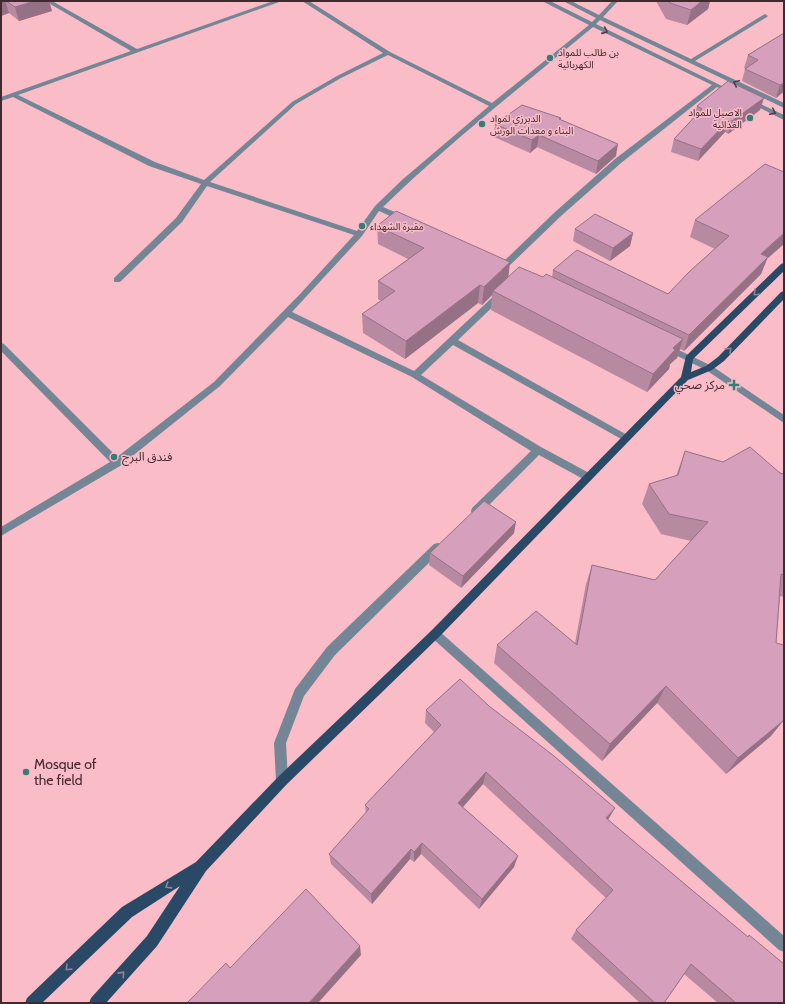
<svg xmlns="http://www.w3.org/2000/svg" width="785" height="1004" viewBox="0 0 785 1004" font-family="Cabin,'Noto Sans Arabic',sans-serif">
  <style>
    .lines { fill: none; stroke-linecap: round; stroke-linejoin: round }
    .minor { fill: #748696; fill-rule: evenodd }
    .major { fill: #294966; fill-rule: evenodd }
    .wall { fill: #b88aa2 }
    .shaded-wall { fill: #967084 }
    .building { fill: #d6a0bc; stroke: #967084 }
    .oneway { stroke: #4e4048 }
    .oneway2 { stroke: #928296 }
    .poi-dot { fill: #367d76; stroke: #fabcc7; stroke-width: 1.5 }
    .labels { text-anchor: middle; stroke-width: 3; stroke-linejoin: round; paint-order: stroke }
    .far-poi-label { font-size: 10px; fill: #41292e; stroke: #fabcc7; text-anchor: start }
    .poi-label { font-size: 12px; fill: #41292e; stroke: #fabcc7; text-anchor: end }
    .near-poi-label { font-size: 14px; fill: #41292e; stroke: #fabcc7; text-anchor: start }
  </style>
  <rect width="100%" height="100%" fill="#fabcc7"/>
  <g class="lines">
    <g class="minor">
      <path d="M45,1H52L137,49L273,1H282L18,95L155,162L204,180L292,102L337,76L383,53L302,1H309L390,52L492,103L589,25L542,1H550L592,22L596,18L563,1H571L599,15L612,1H618L603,17L691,59L765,14L768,16L767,17L695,61L784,103V108L600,20L596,24L724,87L721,89L717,87L621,163L561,216L506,269H500V265L555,212L615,159L712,85L593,27C522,86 449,143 383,207L407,217V221H401L379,211L362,236L292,312L414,371L498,292H504V296L458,340L629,436L631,438L629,440H623L453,345L421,375L541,447L591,474L593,477L591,480H585L539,455L480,514H472L471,511L472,508L531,451L412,377L288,317L220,386L120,466L1,536V527L110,462L1,351V343L4,344L117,457L214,382L301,293L354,235L207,186L182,222L120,282H114V278L176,218L201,184L149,166L13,97L1,101V97L131,51ZM388,55L489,106L402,180L375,206L357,231L210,182L296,104L341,78Z"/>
      <polygon points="750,99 784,115 784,120 748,102 748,100"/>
      <polygon points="666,344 712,366 784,415 784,423 706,370 663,349 662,347"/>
      <polygon points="438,543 442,544 443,547 442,550 335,655 304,696 286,743 288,781 286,785 282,787 278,785 276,781 274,743 295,689 327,647 434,544"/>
      <polygon points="435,629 439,631 784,936 784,952 779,950 431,637 429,634 431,631"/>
    </g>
    <polygon class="major" points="784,263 784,271 693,359 691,372 706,366 718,357 781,292 784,291 784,299 724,361 712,370 688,380 439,637 286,785 206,871 157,946 106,1003 89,1003 91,998 147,936 180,886 132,917 42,1003 25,1003 27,998 122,907 196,862 278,777 431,631 681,377 686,356 781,264"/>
  </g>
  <g class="wall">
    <polygon points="1,1 49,1 52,11 19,21 9,13 1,16"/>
    <polygon points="656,1 710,1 708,9 687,25 666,19"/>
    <polygon points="784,33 784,94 782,93 776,98 742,81 745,69 746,69 744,68 748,55"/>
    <polygon points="697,106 760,110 728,134 725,132 698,161 671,152 674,139 694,117"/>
    <polygon points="561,118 561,120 616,156 596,174 537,147 530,153 494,137 495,124"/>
    <polygon points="765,164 767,259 761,274 684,351 680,349 677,358 670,364 669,369 647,392 491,310 492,295 482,305 478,303 405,359 363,333 362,314 381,301 378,299 378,281 408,259 378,244 377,226 508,277 552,277 553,270 668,294 715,249 690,237 695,220"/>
    <polygon points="575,229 633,233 630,246 610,261 573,241"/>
    <polygon points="685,451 723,462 784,474 784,597 780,596 776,643 771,736 726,774 657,703 602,761 494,663 497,645 575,643 586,584 592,565 655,580 691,541 661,534 642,504 649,484 676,476"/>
    <polygon points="514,533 461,588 429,565 430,553"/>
    <polygon points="426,710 608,820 748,937 749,935 784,1003 718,1003 684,974 664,1003 640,1003 571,939 576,930 606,898 483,784 462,808 514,867 479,909 421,854 414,862 410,859 372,904 331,864 329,854 366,814 365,805 434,732 425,723"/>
  </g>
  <g class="shaded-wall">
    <polygon points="1,1 5,1 9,13 1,16"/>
    <polygon points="35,1 49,1 52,11 19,21 15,7"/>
    <polygon points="702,1 710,1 708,9 687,25 691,10"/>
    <polygon points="784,83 784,88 782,93 776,98 780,85"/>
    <polygon points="764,98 760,110 728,134 732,121"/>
    <polygon points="729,120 725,132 698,161 701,149"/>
    <polygon points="539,135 537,147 530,153 532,140"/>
    <polygon points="618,144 616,156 596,174 598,161"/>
    <polygon points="633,233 630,246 610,261 613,248"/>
    <polygon points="784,233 784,244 767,259 761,274 684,351 689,335 761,254"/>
    <polygon points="510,262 508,281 493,291 492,295 482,305 484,287"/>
    <polygon points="480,285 478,303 405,359 406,341"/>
    <polygon points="683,339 677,358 670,364 669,369 647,392 653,374 673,348"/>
    <polygon points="516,522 514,533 461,588 463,576"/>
    <polygon points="666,686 657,703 602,761 610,744"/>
    <polygon points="784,720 771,736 726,774 738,758"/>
    <polygon points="486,772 483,784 456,815 458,803"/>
    <polygon points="615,808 608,820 606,818"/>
    <polygon points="422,843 421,854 414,862 414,852"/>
    <polygon points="411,849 410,859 372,904 371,894"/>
    <polygon points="518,856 514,867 479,909 482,899"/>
    <polygon points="360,946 361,955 318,1003 309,1003"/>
  </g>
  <g class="building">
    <polygon points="6,1 35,1 15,7"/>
    <polygon points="669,1 702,1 691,10 670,3"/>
    <polygon points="784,33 784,83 780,85 745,69 758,60 748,55"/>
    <polygon points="728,81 764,98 732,121 729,120 701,149 674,139 702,109 697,106"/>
    <polygon points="522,105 561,118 559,119 618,144 598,161 539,135 532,140 495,124"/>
    <polygon points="765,164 784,172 784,233 761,254 768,257 689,335 553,270 577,250 668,294 689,272 729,236 695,220"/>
    <polygon points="396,211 510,262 484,287 480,285 406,341 362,314 395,291 378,281 424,248 377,226"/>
    <polygon points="595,214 633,233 613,248 575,229"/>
    <polygon points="519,267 543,277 546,274 683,339 673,348 675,350 653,374 493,291"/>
    <polygon points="750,447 780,473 784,474 784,575 781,574 776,643 784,645 784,720 738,758 666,686 610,744 497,645 536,611 577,645 592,565 655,580 708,522 669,514 649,484 678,475 685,451 723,462"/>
    <polygon points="484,501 516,522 463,576 430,553"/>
    <polygon points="460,679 489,706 554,756 615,808 606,818 748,937 749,935 784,964 784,1003 736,1003 691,964 664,1003 655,1003 576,930 613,890 486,772 458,803 518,856 482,899 422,843 414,852 411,849 371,894 329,854 369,809 365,805 441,725 426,710"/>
    <polygon points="306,889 360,946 309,1003 187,1003 226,963 230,968"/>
  </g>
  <defs><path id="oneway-chevron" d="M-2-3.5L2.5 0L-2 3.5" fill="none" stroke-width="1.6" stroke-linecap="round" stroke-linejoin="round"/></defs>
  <g class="oneway">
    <use href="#oneway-chevron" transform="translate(605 31) rotate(24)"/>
    <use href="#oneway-chevron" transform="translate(736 83) rotate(-155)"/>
    <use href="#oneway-chevron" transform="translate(773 112) rotate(26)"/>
  </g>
  <g class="oneway2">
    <use href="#oneway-chevron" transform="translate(756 293) rotate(137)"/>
    <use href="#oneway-chevron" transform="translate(729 350) rotate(-45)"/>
    <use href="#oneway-chevron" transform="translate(168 886) rotate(148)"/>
    <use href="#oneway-chevron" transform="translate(68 968) rotate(136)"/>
    <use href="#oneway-chevron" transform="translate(122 974) rotate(-48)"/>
  </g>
  <g class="poi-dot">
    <circle cx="550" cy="58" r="4"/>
    <circle cx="750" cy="118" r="4"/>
    <circle cx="482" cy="124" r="4"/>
    <circle cx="362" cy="226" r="4"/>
    <path d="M732 379h4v4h4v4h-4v4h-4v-4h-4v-4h4z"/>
    <circle cx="114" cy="457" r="4"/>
    <circle cx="26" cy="772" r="4"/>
  </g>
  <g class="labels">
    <g class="far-poi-label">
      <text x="558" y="56">بن طالب للمواد<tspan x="558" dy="12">الكهربائية</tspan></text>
      <text x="742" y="116" text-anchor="end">الاصيل للمواد<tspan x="742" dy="12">الغذائية</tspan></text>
      <text x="490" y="122">الدبرزي لمواد<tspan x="490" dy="12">البناء و معدات الورش</tspan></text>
      <text x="370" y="230">مقبرة الشهداء</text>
    </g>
    <g class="poi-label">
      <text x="725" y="389">مركز صحي</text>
      <text x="122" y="461" text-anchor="start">فندق البرج</text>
    </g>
    <g class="near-poi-label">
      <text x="34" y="769">Mosque of<tspan x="34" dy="16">the field</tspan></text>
    </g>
  </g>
  <rect width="785" height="1004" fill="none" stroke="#41292e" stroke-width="4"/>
</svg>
